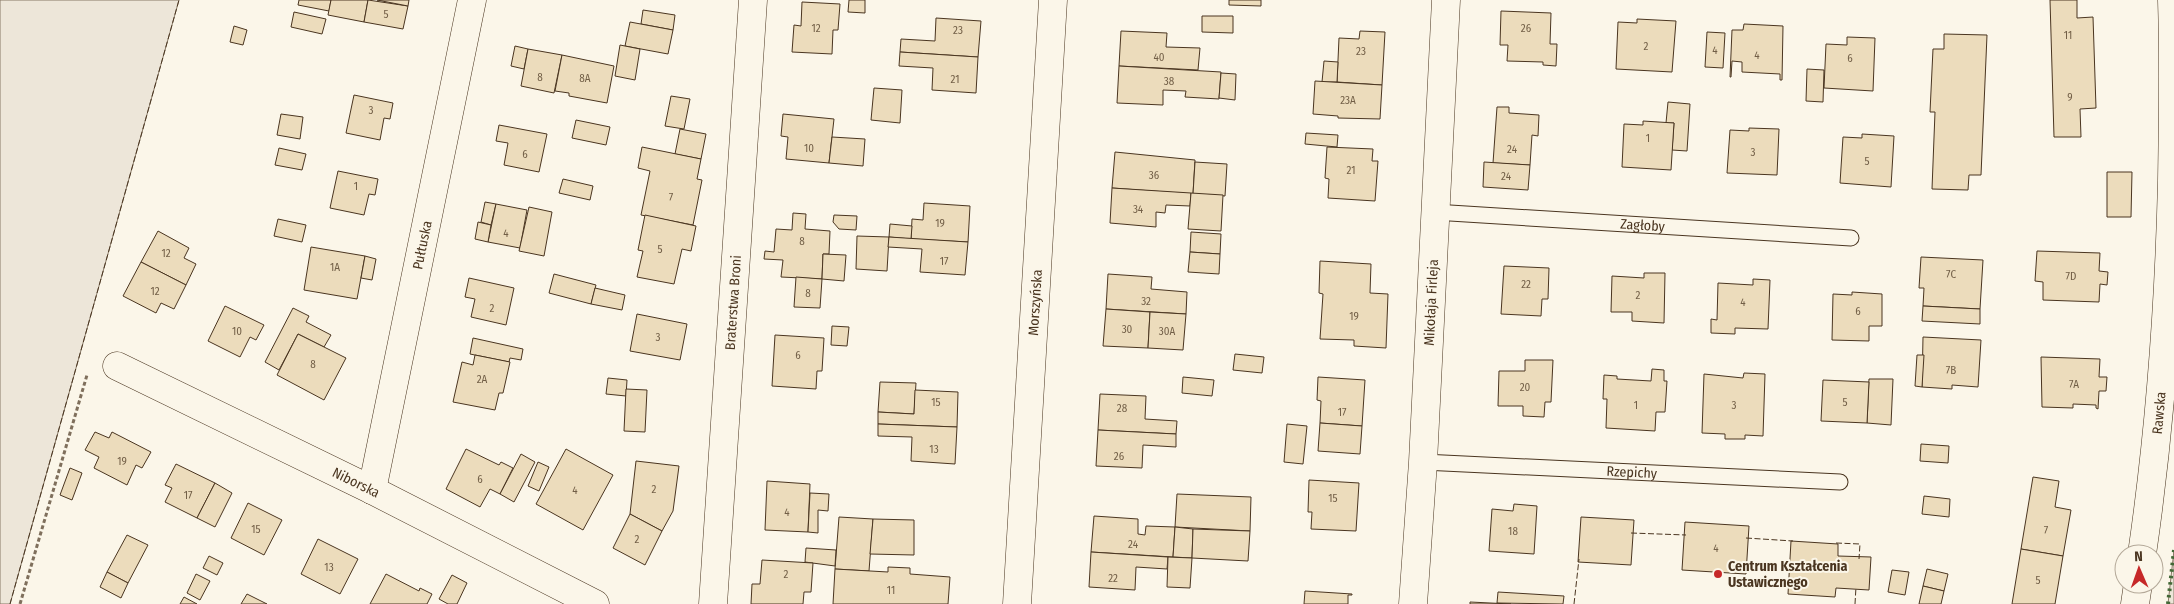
<svg xmlns="http://www.w3.org/2000/svg" width="2174" height="604" viewBox="0 0 2174 604" font-family="'Fira Sans Condensed',sans-serif">
  <style>
    .green { fill: #ede6d9; stroke: #887966 }
    .building { fill: #ecdcbc; stroke: #4a3520 }
    .lines { fill: none; stroke-linecap: round; stroke-linejoin: round }
    .lane-casing { stroke: #4a3520; stroke-width: 17 }
    .street-casing { stroke: #4a3520; stroke-width: 29 }
    .secondary-casing { stroke: #4a3520; stroke-width: 29 }
    .path { stroke: #7f6f5c; stroke-width: 3; stroke-dasharray: 4 2.5; stroke-linecap: butt }
    .lane { stroke: #fbf6e9; stroke-width: 15 }
    .street { stroke: #fbf6e9; stroke-width: 28 }
    .secondary { stroke: #fbf6e9; stroke-width: 28 }
    .hedge { stroke: #436837; stroke-width: 4; stroke-dasharray: 2.5 4; stroke-linecap: butt }
    .fence { stroke: #4a3520; stroke-width: 1; stroke-dasharray: 6 2.5; stroke-linecap: butt }
    .poi-dot { fill: #c62828; stroke: #fbf6e9; stroke-width: 2 }
    .labels { text-anchor: middle; stroke-width: 4; stroke-linejoin: round; paint-order: stroke }
    .number-label { font-size: 11px; fill: #725f47 }
    .street-label { font-size: 14px; fill: #4a3520; stroke: #fbf6e9 }
    .poi-label { font-size: 14px; font-weight: bold; fill: #4a3520; stroke: #fbf6e9; text-anchor: start }
  </style>
  <rect width="100%" height="100%" fill="#fbf6e9"/>
  <g class="green">
    <polygon points="0,0 179,0 10,604 0,604"/>
    <polygon points="2174,550 2174,604 2168,604"/>
  </g>
  <g class="building">
    <polygon points="299,0 331,0 329,11 298,5"/>
    <polygon points="331,0 368,0 364,22 328,15"/>
    <polygon points="368,0 408,6 403,29 364,22"/>
    <polygon points="377,0 409,0 408,6"/>
    <polygon points="849,0 865,0 865,13 848,12"/>
    <polygon points="1229,0 1261,0 1261,6 1229,5"/>
    <polygon points="2050,0 2077,0 2077,18 2093,17 2096,108 2080,109 2081,137 2054,137"/>
    <polygon points="802,2 840,4 838,30 833,30 832,54 792,52 794,25 801,26"/>
    <polygon points="643,10 675,15 673,30 641,24"/>
    <polygon points="1501,11 1551,13 1550,44 1557,44 1556,66 1543,65 1543,62 1507,61 1508,45 1500,45"/>
    <polygon points="294,12 326,19 322,34 291,27"/>
    <polygon points="1202,16 1233,16 1233,33 1202,32"/>
    <polygon points="936,18 981,21 978,57 900,52 901,39 935,41"/>
    <polygon points="1637,19 1676,21 1672,72 1616,69 1618,22 1637,23"/>
    <polygon points="630,22 673,30 668,54 625,46"/>
    <polygon points="1744,24 1783,26 1782,80 1780,80 1780,74 1742,72 1742,62 1732,61 1731,77 1730,77 1732,30 1743,30"/>
    <polygon points="234,26 247,30 243,45 230,42"/>
    <polygon points="1121,31 1167,33 1166,47 1200,48 1198,70 1119,66"/>
    <polygon points="1360,31 1385,32 1382,85 1337,82 1339,38 1359,39"/>
    <polygon points="1707,32 1725,33 1723,68 1705,67"/>
    <polygon points="1944,34 1987,35 1981,175 1969,175 1968,190 1932,189 1935,112 1930,112 1933,49 1944,49"/>
    <polygon points="1847,37 1875,38 1873,91 1824,88 1826,44 1847,45"/>
    <polygon points="620,45 640,49 635,80 615,76"/>
    <polygon points="515,46 528,49 524,69 511,66"/>
    <polygon points="528,49 562,55 554,93 521,86"/>
    <polygon points="900,52 978,57 976,93 932,90 933,68 899,66"/>
    <polygon points="562,55 614,66 607,103 569,96 569,93 555,91"/>
    <polygon points="1324,61 1338,62 1337,82 1322,82"/>
    <polygon points="1119,66 1221,72 1219,99 1185,97 1186,91 1163,90 1163,105 1117,103"/>
    <polygon points="1807,69 1824,70 1823,102 1806,101"/>
    <polygon points="1221,73 1236,74 1235,100 1219,98"/>
    <polygon points="1315,81 1382,85 1380,119 1338,118 1338,116 1313,114"/>
    <polygon points="874,88 902,90 900,123 871,120"/>
    <polygon points="354,95 393,103 390,119 384,118 380,140 346,133"/>
    <polygon points="671,96 690,99 684,129 665,126"/>
    <polygon points="1668,102 1690,104 1687,151 1672,150 1674,123 1666,123"/>
    <polygon points="1497,107 1509,107 1509,113 1539,115 1538,136 1532,135 1530,165 1493,163"/>
    <polygon points="281,114 303,117 300,139 277,135"/>
    <polygon points="783,114 834,119 829,163 786,159 788,137 781,136"/>
    <polygon points="576,120 610,127 606,145 572,138"/>
    <polygon points="1643,121 1674,123 1671,170 1622,167 1624,124 1643,125"/>
    <polygon points="499,125 547,134 539,172 504,165 508,143 496,141"/>
    <polygon points="1749,128 1779,129 1777,175 1727,173 1730,130 1749,131"/>
    <polygon points="680,129 706,134 701,159 675,154"/>
    <polygon points="1306,133 1338,135 1337,147 1305,144"/>
    <polygon points="1862,134 1894,136 1891,187 1840,183 1843,137 1862,138"/>
    <polygon points="832,137 865,139 863,166 829,163"/>
    <polygon points="642,147 701,159 697,179 702,180 693,225 641,215 650,171 638,168"/>
    <polygon points="1327,147 1373,149 1372,161 1378,161 1375,201 1328,198 1329,179 1325,178"/>
    <polygon points="279,148 306,154 302,170 275,165"/>
    <polygon points="1115,152 1195,160 1193,194 1112,188"/>
    <polygon points="1195,162 1227,164 1225,196 1193,194"/>
    <polygon points="1484,162 1530,165 1528,190 1483,187"/>
    <polygon points="338,171 378,179 375,195 369,194 364,215 330,208"/>
    <polygon points="2107,172 2132,172 2131,217 2107,217"/>
    <polygon points="563,179 593,186 590,200 559,193"/>
    <polygon points="1112,188 1191,193 1190,206 1166,205 1165,213 1156,212 1156,227 1110,223"/>
    <polygon points="1191,193 1223,195 1221,231 1188,229"/>
    <polygon points="485,202 496,204 491,225 481,222"/>
    <polygon points="924,203 970,206 968,242 911,239 912,219 923,220"/>
    <polygon points="496,204 527,210 520,248 488,242"/>
    <polygon points="529,207 552,212 544,256 519,251"/>
    <polygon points="793,213 806,214 805,229 830,231 829,254 823,254 822,279 781,277 783,260 764,259 765,251 774,252 776,229 792,230"/>
    <polygon points="645,215 696,226 691,251 682,249 674,284 637,277 643,251 638,250"/>
    <polygon points="834,215 857,216 856,230 839,229 833,222"/>
    <polygon points="278,219 306,225 302,242 274,236"/>
    <polygon points="478,222 491,225 488,242 475,239"/>
    <polygon points="890,224 912,226 911,239 889,237"/>
    <polygon points="158,231 189,248 184,258 196,264 186,285 141,262"/>
    <polygon points="1191,232 1221,234 1220,254 1190,252"/>
    <polygon points="857,236 889,237 887,271 856,269"/>
    <polygon points="889,237 968,242 965,275 920,272 922,249 888,247"/>
    <polygon points="311,247 365,256 357,299 304,290"/>
    <polygon points="2037,251 2100,253 2099,271 2108,272 2107,285 2100,284 2099,302 2043,300 2043,282 2035,281"/>
    <polygon points="1190,252 1220,254 1219,274 1188,272"/>
    <polygon points="823,254 846,255 844,281 822,279"/>
    <polygon points="365,256 376,259 372,280 361,278"/>
    <polygon points="1921,257 1983,260 1980,309 1923,306 1924,288 1919,288"/>
    <polygon points="1320,261 1371,264 1370,293 1388,294 1386,348 1354,346 1354,340 1320,339 1323,294 1319,293"/>
    <polygon points="141,262 186,285 174,309 161,303 156,313 123,296"/>
    <polygon points="1504,266 1549,268 1548,299 1542,299 1541,316 1501,314"/>
    <polygon points="1644,273 1665,273 1664,323 1632,321 1632,312 1611,312 1612,276 1644,278"/>
    <polygon points="554,274 596,285 591,304 549,293"/>
    <polygon points="1108,274 1152,277 1151,289 1187,292 1186,314 1106,309"/>
    <polygon points="796,277 822,279 820,308 794,307"/>
    <polygon points="469,278 514,288 506,325 471,317 475,299 465,297"/>
    <polygon points="1753,279 1770,280 1768,329 1735,328 1735,334 1711,333 1711,319 1717,320 1718,283 1753,285"/>
    <polygon points="595,288 625,295 622,310 591,304"/>
    <polygon points="1852,292 1882,294 1882,326 1869,326 1869,341 1832,340 1833,294 1852,295"/>
    <polygon points="225,306 264,325 256,340 250,337 240,357 208,341"/>
    <polygon points="1923,306 1980,309 1980,324 1922,321"/>
    <polygon points="293,308 309,316 306,322 331,335 324,347 298,334 279,370 265,362"/>
    <polygon points="1106,309 1150,312 1148,348 1103,346"/>
    <polygon points="1150,312 1186,314 1183,350 1148,348"/>
    <polygon points="637,314 687,324 680,360 630,351"/>
    <polygon points="832,326 849,327 847,346 831,345"/>
    <polygon points="298,334 346,358 324,400 277,375"/>
    <polygon points="775,335 824,338 822,371 817,371 816,389 772,386"/>
    <polygon points="1923,337 1981,340 1978,387 1952,385 1952,389 1922,387"/>
    <polygon points="473,338 523,349 521,360 510,358 509,362 470,354"/>
    <polygon points="1235,354 1264,357 1262,373 1233,370"/>
    <polygon points="475,355 510,362 503,393 499,393 495,410 453,402 462,362 473,365"/>
    <polygon points="1917,355 1924,355 1922,387 1915,386"/>
    <polygon points="2041,357 2100,359 2099,377 2107,377 2106,391 2099,391 2098,409 2096,408 2096,405 2073,404 2073,408 2042,407"/>
    <polygon points="1525,360 1553,360 1551,402 1545,402 1544,417 1523,416 1523,406 1498,406 1499,371 1525,371"/>
    <polygon points="1652,369 1664,370 1664,381 1667,381 1665,412 1656,412 1655,431 1606,428 1607,399 1603,399 1604,375 1617,376 1617,379 1651,381"/>
    <polygon points="1744,373 1765,374 1763,436 1745,435 1745,439 1725,439 1725,434 1702,433 1704,374 1743,378"/>
    <polygon points="1183,377 1214,380 1212,396 1182,393"/>
    <polygon points="1318,377 1365,380 1362,426 1320,423 1321,401 1317,400"/>
    <polygon points="608,378 627,380 626,396 606,394"/>
    <polygon points="1869,379 1893,379 1891,425 1867,423"/>
    <polygon points="1823,380 1869,382 1867,423 1821,421"/>
    <polygon points="880,382 916,383 914,414 878,412"/>
    <polygon points="626,389 647,390 645,432 624,431"/>
    <polygon points="915,390 958,392 957,427 878,424 878,412 914,414"/>
    <polygon points="1100,394 1146,396 1145,419 1177,421 1176,434 1098,430"/>
    <polygon points="1320,423 1362,426 1360,454 1318,451"/>
    <polygon points="878,424 957,427 955,464 911,461 912,437 878,436"/>
    <polygon points="1287,424 1307,426 1303,464 1284,462"/>
    <polygon points="1098,430 1176,434 1176,447 1143,445 1142,468 1096,466"/>
    <polygon points="95,432 109,438 112,432 151,452 142,468 136,465 127,485 94,468 99,457 85,450"/>
    <polygon points="1921,444 1949,446 1948,463 1920,461"/>
    <polygon points="466,449 499,465 501,462 513,468 500,494 490,489 480,507 446,489"/>
    <polygon points="566,449 613,475 583,530 536,504"/>
    <polygon points="521,454 535,462 514,502 500,494"/>
    <polygon points="636,461 679,466 673,511 662,531 630,514"/>
    <polygon points="538,462 549,467 539,491 528,486"/>
    <polygon points="176,464 215,483 197,518 165,502 172,488 165,485"/>
    <polygon points="70,468 82,473 72,500 60,495"/>
    <polygon points="2033,477 2059,481 2055,507 2071,510 2063,556 2021,549"/>
    <polygon points="1309,480 1359,483 1356,531 1311,529 1312,512 1308,512"/>
    <polygon points="767,481 810,484 808,532 765,530"/>
    <polygon points="215,483 232,493 215,527 197,518"/>
    <polygon points="810,493 829,494 828,511 818,510 818,533 808,532"/>
    <polygon points="1177,494 1251,497 1250,531 1175,527"/>
    <polygon points="1924,496 1950,499 1949,517 1922,514"/>
    <polygon points="248,503 282,520 264,555 231,538"/>
    <polygon points="1514,504 1537,506 1534,554 1489,551 1492,509 1513,511"/>
    <polygon points="630,514 662,531 645,565 613,548"/>
    <polygon points="1094,516 1138,519 1138,534 1145,535 1146,526 1175,527 1173,557 1091,552"/>
    <polygon points="839,517 873,519 869,571 835,569"/>
    <polygon points="1581,517 1634,520 1631,565 1578,562"/>
    <polygon points="873,519 914,520 914,555 870,554"/>
    <polygon points="1685,522 1749,526 1746,574 1682,570"/>
    <polygon points="1175,527 1193,529 1192,558 1173,557"/>
    <polygon points="1193,529 1250,531 1248,561 1192,558"/>
    <polygon points="127,535 148,545 128,583 107,572"/>
    <polygon points="318,539 358,559 340,594 301,574"/>
    <polygon points="1791,541 1838,544 1838,556 1871,557 1869,590 1836,588 1835,597 1788,594"/>
    <polygon points="806,548 836,550 835,566 805,562"/>
    <polygon points="2021,549 2063,556 2055,604 2012,604"/>
    <polygon points="1091,552 1168,557 1167,569 1136,567 1135,590 1089,587"/>
    <polygon points="209,556 223,563 217,575 203,568"/>
    <polygon points="1168,557 1192,558 1190,588 1167,587"/>
    <polygon points="762,560 813,563 811,592 804,592 803,604 751,604 752,584 760,584"/>
    <polygon points="888,567 910,568 910,574 950,577 948,604 833,604 835,569 888,572"/>
    <polygon points="1927,569 1948,574 1944,591 1923,586"/>
    <polygon points="1892,570 1909,572 1905,595 1888,592"/>
    <polygon points="107,572 128,583 121,598 100,587"/>
    <polygon points="196,574 210,581 200,600 187,593"/>
    <polygon points="386,574 419,591 420,588 432,594 427,604 370,604"/>
    <polygon points="452,575 467,583 457,604 448,604 439,599"/>
    <polygon points="1923,586 1944,591 1941,604 1919,604"/>
    <polygon points="1305,591 1352,594 1352,595 1348,595 1348,604 1304,604"/>
    <polygon points="1498,592 1564,596 1563,604 1497,603"/>
    <polygon points="247,594 267,604 241,604"/>
    <polygon points="184,597 197,604 180,604"/>
    <polygon points="1470,602 1511,604 1470,604"/>
  </g>
  <g class="lines">
    <defs>
      <g id="lane">
        <path id="s1" d="M1434,212L1851,238"/>
        <path id="s2" d="M1423,462L1840,482"/>
      </g>
      <g id="street">
        <path id="s3" d="M117,366L372,490L595,604"/>
        <path id="s4" d="M372,490L472,0"/>
        <path id="s5" d="M713,604L753,0"/>
        <path id="s6" d="M1017,604L1053,0"/>
        <path id="s7" d="M1413,604L1423,462L1446,0"/>
      </g>
      <g id="secondary">
        <path id="s8" d="M2142,554C2160,430 2169,307 2172,181C2173,121 2174,60 2172,0"/>
        <polyline points="2135,604 2138,584"/>
      </g>
    </defs>
    <use href="#lane" class="lane-casing"/>
    <use href="#street" class="street-casing"/>
    <use href="#secondary" class="secondary-casing"/>
    <polyline class="path" points="20,604 87,375"/>
    <use href="#lane" class="lane"/>
    <use href="#street" class="street"/>
    <use href="#secondary" class="secondary"/>
    <polyline class="hedge" points="2168,604 2174,550"/>
    <g class="fence">
      <polyline points="1631,533 1686,535"/>
      <polyline points="1746,538 1793,541"/>
      <polyline points="1836,543 1860,544 1859,559"/>
      <polyline points="10,604 179,0"/>
      <polyline points="1574,604 1579,559"/>
      <polyline points="1855,604 1856,587"/>
    </g>
  </g>
  <circle class="poi-dot" cx="1718" cy="574" r="5"/>
  <g class="labels">
    <g class="number-label">
      <text x="386" y="18">5</text>
      <text x="816" y="32">12</text>
      <text x="1526" y="32">26</text>
      <text x="958" y="34">23</text>
      <text x="2068" y="39">11</text>
      <text x="1646" y="50">2</text>
      <text x="1715" y="54">4</text>
      <text x="1361" y="55">23</text>
      <text x="1757" y="59">4</text>
      <text x="1159" y="61">40</text>
      <text x="1850" y="62">6</text>
      <text x="540" y="81">8</text>
      <text x="585" y="82">8A</text>
      <text x="955" y="83">21</text>
      <text x="1169" y="85">38</text>
      <text x="2070" y="101">9</text>
      <text x="1348" y="104">23A</text>
      <text x="371" y="114">3</text>
      <text x="1648" y="142">1</text>
      <text x="809" y="152">10</text>
      <text x="1512" y="153">24</text>
      <text x="1753" y="156">3</text>
      <text x="525" y="158">6</text>
      <text x="1867" y="165">5</text>
      <text x="1351" y="174">21</text>
      <text x="1154" y="179">36</text>
      <text x="1506" y="180">24</text>
      <text x="356" y="190">1</text>
      <text x="671" y="201">7</text>
      <text x="1138" y="213">34</text>
      <text x="940" y="227">19</text>
      <text x="506" y="237">4</text>
      <text x="802" y="245">8</text>
      <text x="660" y="253">5</text>
      <text x="166" y="257">12</text>
      <text x="944" y="265">17</text>
      <text x="335" y="271">1A</text>
      <text x="1951" y="278">7C</text>
      <text x="2071" y="280">7D</text>
      <text x="1526" y="288">22</text>
      <text x="155" y="295">12</text>
      <text x="808" y="297">8</text>
      <text x="1638" y="299">2</text>
      <text x="1146" y="305">32</text>
      <text x="1743" y="306">4</text>
      <text x="492" y="312">2</text>
      <text x="1858" y="315">6</text>
      <text x="1354" y="320">19</text>
      <text x="1127" y="333">30</text>
      <text x="237" y="335">10</text>
      <text x="1167" y="335">30A</text>
      <text x="658" y="341">3</text>
      <text x="798" y="359">6</text>
      <text x="313" y="368">8</text>
      <text x="1951" y="374">7B</text>
      <text x="482" y="383">2A</text>
      <text x="2074" y="388">7A</text>
      <text x="1525" y="391">20</text>
      <text x="936" y="406">15</text>
      <text x="1845" y="406">5</text>
      <text x="1636" y="409">1</text>
      <text x="1734" y="409">3</text>
      <text x="1122" y="412">28</text>
      <text x="1342" y="416">17</text>
      <text x="934" y="453">13</text>
      <text x="1119" y="460">26</text>
      <text x="122" y="465">19</text>
      <text x="480" y="483">6</text>
      <text x="654" y="493">2</text>
      <text x="575" y="494">4</text>
      <text x="188" y="499">17</text>
      <text x="1333" y="502">15</text>
      <text x="787" y="516">4</text>
      <text x="256" y="533">15</text>
      <text x="2046" y="534">7</text>
      <text x="1513" y="535">18</text>
      <text x="637" y="543">2</text>
      <text x="1133" y="548">24</text>
      <text x="1716" y="552">4</text>
      <text x="329" y="571">13</text>
      <text x="786" y="578">2</text>
      <text x="1113" y="582">22</text>
      <text x="2038" y="584">5</text>
      <text x="891" y="594">11</text>
    </g>
    <g class="street-label">
      <text dy="5" stroke="none"><textPath href="#s1" startOffset="209">Zagłoby</textPath></text>
      <text dy="5" stroke="none"><textPath href="#s4" startOffset="250">Pułtuska</textPath></text>
      <text dy="5" stroke="none"><textPath href="#s5" startOffset="302">Braterstwa Broni</textPath></text>
      <text dy="5" stroke="none"><textPath href="#s6" startOffset="302">Morszyńska</textPath></text>
      <text dy="5" stroke="none"><textPath href="#s7" startOffset="302">Mikołaja Firleja</textPath></text>
      <text dy="5" stroke="none"><textPath href="#s8" startOffset="142">Rawska</textPath></text>
      <text dy="5" stroke="none"><textPath href="#s2" startOffset="209">Rzepichy</textPath></text>
      <text dy="5" stroke="none"><textPath href="#s3" startOffset="266">Niborska</textPath></text>
    </g>
    <g class="poi-label">
      <text x="1728" y="571">Centrum Kształcenia<tspan x="1728" dy="16">Ustawicznego</tspan></text>
    </g>
  </g>
  <g transform="translate(2139 569) rotate(358)"><circle r="24" fill="#fbf6e9" stroke="#b4a999"/>
  <path d="M0-4L9 19L0 12L-9 19Z" fill="#c62828"/>
  <text y="-8" font-size="14" font-weight="bold" text-anchor="middle" fill="#4a3520">N</text>
  </g>
</svg>
